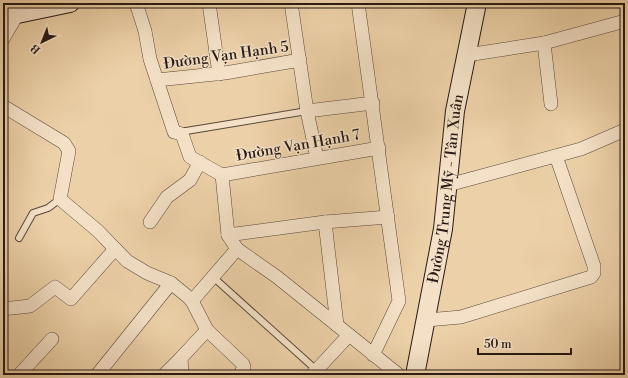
<svg xmlns="http://www.w3.org/2000/svg" width="628" height="378" viewBox="0 0 628 378" font-family="'Libre Bodoni',serif">
  <style>
    .lines { fill: none; stroke-linecap: round; stroke-linejoin: round }
    .lane-casing { stroke: #584739; stroke-width: 8 }
    .street-casing { stroke: #584739; stroke-width: 14 }
    .secondary-casing { stroke: #271914; stroke-width: 20 }
    .lane { stroke: #f3e0c6; stroke-width: 6 }
    .street { stroke: #f3e0c6; stroke-width: 13 }
    .secondary { stroke: #f3e0c6; stroke-width: 18 }
    .labels { text-anchor: middle; stroke-width: 3; stroke-linejoin: round; paint-order: stroke }
    .street-label { font-size: 15px; fill: #271914; stroke: #f3e0c6 }
  </style>
  <rect width="100%" height="100%" fill="#ecd0a7"/>
  <filter id="stains"><feTurbulence type="fractalNoise" baseFrequency=".005" numOctaves="4"/><feColorMatrix values="0 0 0 0 .2 0 0 0 0 .09 0 0 0 0 .02 0 0 0 .5 -.17"/></filter>
  <radialGradient id="worn" r=".72"><stop offset=".6" stop-color="#630" stop-opacity="0"/><stop offset="1" stop-color="#630" stop-opacity=".3"/></radialGradient>
  <g class="lines">
    <defs>
      <g id="lane">
        <polyline points="180,132 307,111"/>
        <polyline points="19,238 33,213 48,208 60,199"/>
        <polyline points="213,277 322,375"/>
      </g>
      <g id="street">
        <polyline points="136,3 145,31 150,59 174,132 182,134 190,157 222,175"/>
        <polyline points="209,3 219,74"/>
        <polyline points="291,3 307,111 317,158"/>
        <polyline points="358,3 399,301 373,355"/>
        <polyline points="3,39 18,13"/>
        <polyline points="467,55 544,43"/>
        <polyline points="157,80 225,73 300,60"/>
        <polyline points="551,104 544,43 625,21"/>
        <polyline points="3,106 64,143 69,151 60,199 98,231 127,261 147,273 171,283 187,296 192,301 207,330 243,364 244,367 240,375"/>
        <polyline points="307,111 373,103"/>
        <polyline points="222,175 228,235 237,249 277,277 399,375"/>
        <polyline points="222,175 379,148"/>
        <polyline points="448,185 581,149 625,130"/>
        <polyline points="150,222 167,197 190,180 200,162"/>
        <polyline points="325,222 337,325"/>
        <polyline points="228,235 325,222 388,217"/>
        <polyline points="192,301 237,249"/>
        <polyline points="3,309 30,306 55,287 71,299 115,249"/>
        <polyline points="427,320 461,317 591,277 594,273 594,266 556,156"/>
        <polyline points="19,375 52,339"/>
        <polyline points="97,375 171,283"/>
        <polyline points="164,375 181,358"/>
        <polyline points="182,375 181,358 207,330"/>
        <polyline points="312,375 349,335"/>
      </g>
      <g id="secondary">
        <polyline points="3,17 70,3"/>
        <path id="s1" d="M415,375L443,229L455,111L477,3"/>
      </g>
    </defs>
    <use href="#lane" class="lane-casing"/>
    <use href="#street" class="street-casing"/>
    <use href="#secondary" class="secondary-casing"/>
    <use href="#lane" class="lane"/>
    <use href="#street" class="street"/>
    <use href="#secondary" class="secondary"/>
  </g>
  <g class="labels">
    <g class="street-label">
      <text transform="translate(226 55) rotate(-8)" y="5">Đường Vạn Hạnh 5</text>
      <text transform="translate(298 145) rotate(-10)" y="5">Đường Vạn Hạnh 7</text>
      <text dy="5" stroke="none"><textPath href="#s1" startOffset="189">Đường Trung Mỹ - Tân Xuân</textPath></text>
    </g>
  </g>
  <rect width="628" height="378" fill="none" stroke="#ecd0a7" stroke-width="16"/>
  <rect x="4" y="4" width="620" height="370" fill="none" stroke="#271914" stroke-width="2"/>
  <rect x="8" y="8" width="612" height="362" fill="none" stroke="#271914"/>
  <g transform="translate(42 42) rotate(223)" stroke="#f3e0c6" stroke-width="3" paint-order="stroke">
  <path d="M0-3L7 15L0 10L-7 15Z" fill="#271914"/>
  <text y="-6" font-size="11" font-weight="bold" text-anchor="middle" fill="#271914">B</text>
  </g>
  <path d="M478 348v6h93v-6" fill="none" stroke="#271914" stroke-width="2"/>
  <text x="484" y="348" font-size="12" fill="#271914" stroke="#f3e0c6" stroke-width="3" paint-order="stroke">50 m</text>
  <rect width="100%" height="100%" filter="url(#stains)"/>
  <rect width="100%" height="100%" fill="url(#worn)"/>
</svg>
